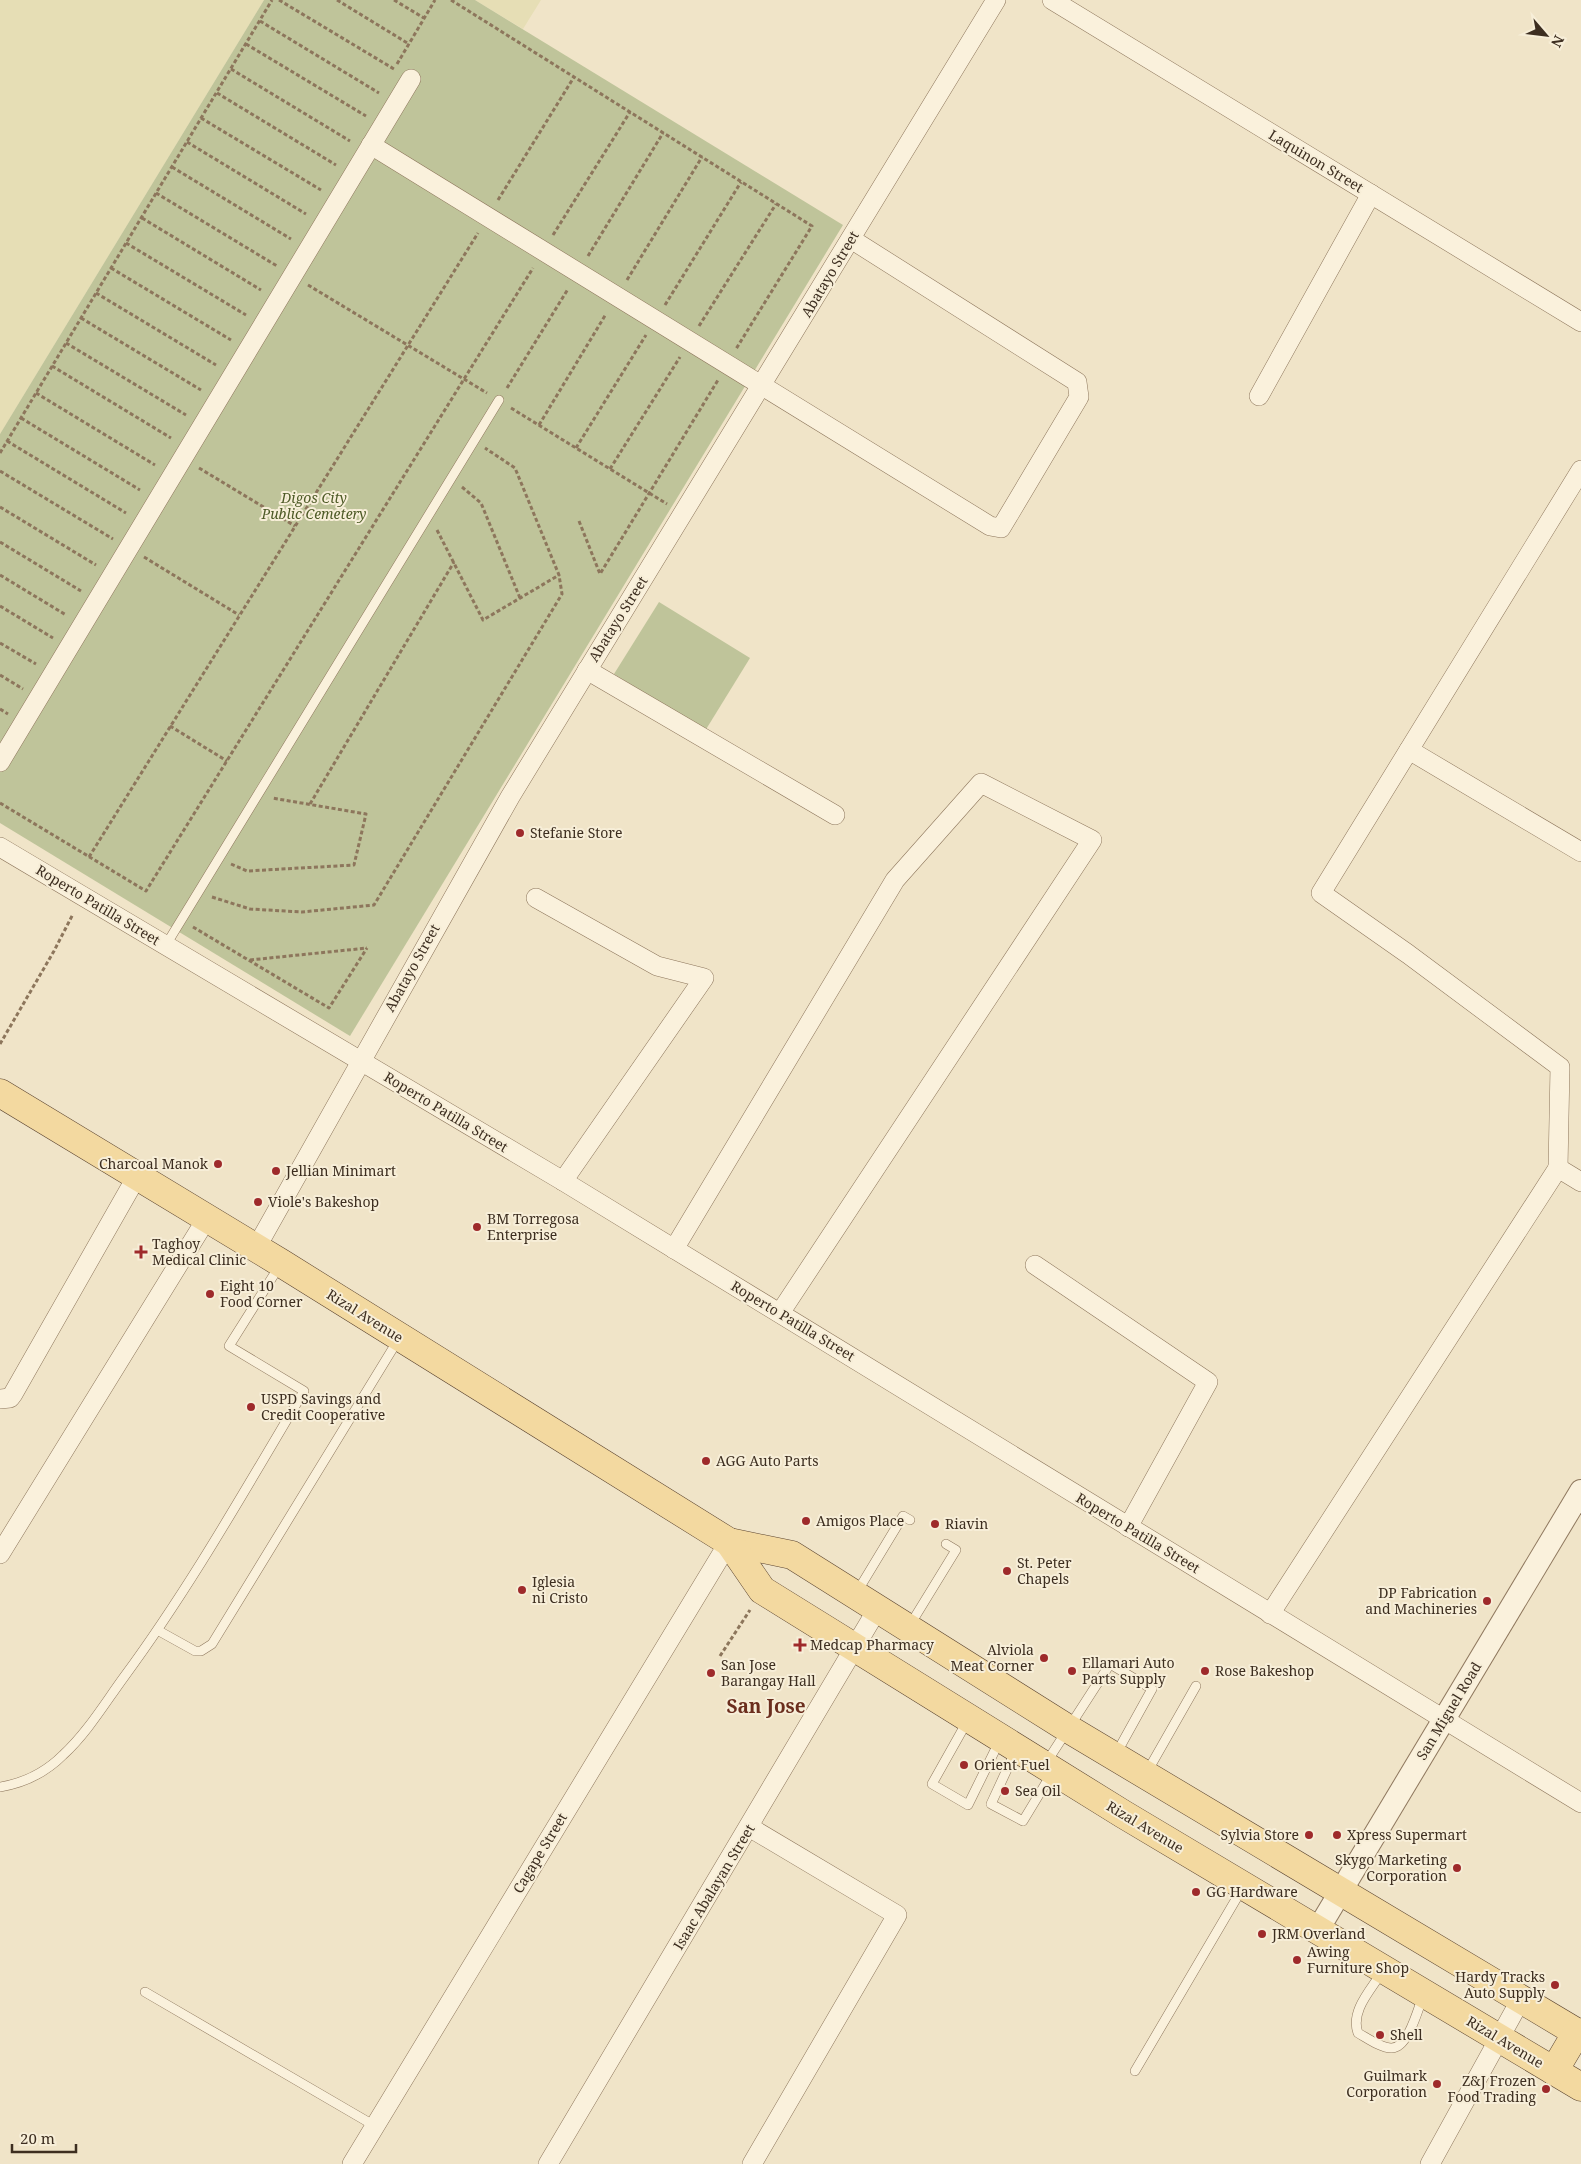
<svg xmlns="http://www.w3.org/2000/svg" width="1581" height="2164" viewBox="0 0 1581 2164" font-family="'Noto Serif',serif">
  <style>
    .farmland { fill: #e6deb5 }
    .cemetery { fill: #bfc49a }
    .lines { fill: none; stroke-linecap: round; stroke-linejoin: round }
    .service-casing { stroke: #8d765c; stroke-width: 10 }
    .minor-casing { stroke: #8d765c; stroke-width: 20 }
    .tertiary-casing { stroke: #8d765c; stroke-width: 24 }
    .primary-casing { stroke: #5b4430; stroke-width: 29 }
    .path { stroke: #8d765c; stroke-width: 3; stroke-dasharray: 4 2.5; stroke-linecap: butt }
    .service { stroke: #faf1dc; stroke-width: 9 }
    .minor { stroke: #faf1dc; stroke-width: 19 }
    .tertiary { stroke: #faf1dc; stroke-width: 22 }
    .primary { stroke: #f3d9a0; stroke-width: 28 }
    .poi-dot { fill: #9e2a2b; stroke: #f7eed8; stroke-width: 2 }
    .labels { text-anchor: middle; stroke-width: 4; stroke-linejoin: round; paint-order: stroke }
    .street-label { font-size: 14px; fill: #3d2e20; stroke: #f7eed8 }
    .park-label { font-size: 14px; font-style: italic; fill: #4d5a26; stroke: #f7eed8 }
    .poi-label { font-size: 14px; fill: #3d2e20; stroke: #f7eed8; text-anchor: start }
    .district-label { font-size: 19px; font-weight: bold; fill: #6b2e1e; stroke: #f7eed8 }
  </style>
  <rect width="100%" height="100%" fill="#f0e4c8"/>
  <g class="farmland">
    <polygon points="0,0 264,0 0,434"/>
    <polygon points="475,0 541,0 523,29"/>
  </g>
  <g class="cemetery">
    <polygon points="264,0 475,0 843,225 350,1036 0,823 0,434"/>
    <polygon points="659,602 750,658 705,731 614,674"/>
  </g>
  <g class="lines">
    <defs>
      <g id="service">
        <polyline points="166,945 499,400"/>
        <polyline points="857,1592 903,1516 910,1520"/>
        <polyline points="910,1625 956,1550 946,1544"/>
        <polyline points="159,1631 195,1651 201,1651 212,1644 398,1340"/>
        <polyline points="968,1720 932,1784 968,1805 1000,1740"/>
        <polyline points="1016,1750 991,1804 1023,1821 1052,1773"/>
        <polyline points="1046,1763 1110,1664 1152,1689 1116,1754"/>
        <polyline points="1147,1772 1196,1686"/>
        <path d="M0,1787C24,1783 46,1772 63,1755C87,1733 105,1703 124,1677C191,1586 246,1488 304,1391L229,1346L280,1265"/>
        <path d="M1382,1972C1371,1990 1350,2011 1358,2033C1367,2038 1381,2048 1391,2048C1408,2049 1418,2009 1423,1996"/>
        <polyline points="145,1992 375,2126"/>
        <polyline points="1135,2071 1242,1889"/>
      </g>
      <g id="minor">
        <polyline points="1052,0 1581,322"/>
        <polyline points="371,145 990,526 1001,528 1079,397 1077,382 851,239"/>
        <polyline points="1259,396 1371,194"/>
        <polyline points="587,670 835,815"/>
        <polyline points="1409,750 1581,852"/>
        <polyline points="0,762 411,79"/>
        <polyline points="0,847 563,1181 1581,1803"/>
        <polyline points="536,898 657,966 704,978 563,1181"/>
        <polyline points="1558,1168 1560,1067 1408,954 1321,893 1581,470"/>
        <polyline points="256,1248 510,797 996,0"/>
        <polyline points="674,1249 895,880 981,783 1092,840 780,1313"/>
        <polyline points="1035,1265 1208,1382 1128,1527"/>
        <polyline points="0,1399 10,1398 13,1394 137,1176"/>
        <polyline points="0,1554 207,1218"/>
        <polyline points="1270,1614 1558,1168 1581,1182"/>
        <polyline points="749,1827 897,1915 752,2164"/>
        <polyline points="352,2164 729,1542"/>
        <polyline points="548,2164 878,1608"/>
        <polyline points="1430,2164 1521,1999"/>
      </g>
      <polyline id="tertiary" points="1317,1931 1581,1491"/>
      <g id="primary">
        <polyline points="0,1093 281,1263 729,1542 792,1555 1067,1728 1581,2035"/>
        <polyline points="729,1542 762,1590 1123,1814 1581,2087"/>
        <polyline points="1554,2071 1577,2032"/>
      </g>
    </defs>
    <use href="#service" class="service-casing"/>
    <use href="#minor" class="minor-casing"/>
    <use href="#tertiary" class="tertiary-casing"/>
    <use href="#primary" class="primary-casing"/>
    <g class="path">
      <polyline points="279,0 394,69"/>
      <polyline points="337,0 409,44"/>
      <polyline points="394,0 424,18"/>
      <polyline points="451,0 812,226 736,349"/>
      <polyline points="260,21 379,93"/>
      <polyline points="246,44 366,116"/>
      <polyline points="397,64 435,0"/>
      <polyline points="231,69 350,141"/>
      <polyline points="217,93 336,165"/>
      <polyline points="201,118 321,190"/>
      <polyline points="187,142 306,214"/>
      <polyline points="172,167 291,239"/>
      <polyline points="156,193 277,266"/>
      <polyline points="498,200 574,77"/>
      <polyline points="142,218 261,290"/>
      <polyline points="553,235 630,112"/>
      <polyline points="126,243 246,315"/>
      <polyline points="588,256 663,133"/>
      <polyline points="111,268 231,340"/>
      <polyline points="627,280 702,157"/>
      <polyline points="308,285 487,393"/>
      <polyline points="96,293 216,365"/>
      <polyline points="665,305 741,182"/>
      <polyline points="81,318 201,390"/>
      <polyline points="699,326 776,204"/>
      <polyline points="66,343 186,415"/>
      <polyline points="52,366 171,438"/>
      <polyline points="507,388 568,289"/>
      <polyline points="36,393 155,465"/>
      <polyline points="511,408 667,504"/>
      <polyline points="21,418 140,490"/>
      <polyline points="539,425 606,314"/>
      <polyline points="7,441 126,513"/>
      <polyline points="576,448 646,335"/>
      <polyline points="0,453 272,0"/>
      <polyline points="199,468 295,526"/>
      <polyline points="610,469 680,357"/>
      <polyline points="0,471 113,539"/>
      <polyline points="462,487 481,503 520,598"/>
      <polyline points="0,507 96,565"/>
      <polyline points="579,521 600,574 718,380"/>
      <polyline points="437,530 483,620 559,575"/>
      <polyline points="0,542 81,591"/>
      <polyline points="144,557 239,615"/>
      <polyline points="0,575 66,615"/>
      <polyline points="0,606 53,638"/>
      <polyline points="0,643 36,664"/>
      <polyline points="0,675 23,689"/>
      <polyline points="0,709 8,714"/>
      <polyline points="170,726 227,761"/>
      <polyline points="0,803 146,891 533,268"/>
      <polyline points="310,804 454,562"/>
      <polyline points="89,857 478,233"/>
      <polyline points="231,864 247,871 354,865 366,814 272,798"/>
      <polyline points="212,897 250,909 302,912 374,905 562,594 559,575 515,468 485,448"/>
      <polyline points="193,927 329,1008 367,948"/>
      <polyline points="250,960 367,948"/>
      <polyline points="0,1044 54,951 73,914"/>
      <polyline points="720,1656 750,1610"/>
    </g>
    <use href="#service" class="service"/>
    <use href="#minor" class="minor"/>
    <use href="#tertiary" class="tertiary"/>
    <use href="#primary" class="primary"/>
  </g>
  <g class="poi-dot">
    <circle cx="520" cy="833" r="5"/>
    <circle cx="218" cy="1164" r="5"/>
    <circle cx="276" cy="1171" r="5"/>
    <circle cx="258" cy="1202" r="5"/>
    <circle cx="477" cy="1227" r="5"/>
    <path d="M138.5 1244.5h5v5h5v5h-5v5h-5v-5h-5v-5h5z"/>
    <circle cx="210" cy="1294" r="5"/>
    <circle cx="251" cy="1407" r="5"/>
    <circle cx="706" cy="1461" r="5"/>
    <circle cx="806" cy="1521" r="5"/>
    <circle cx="935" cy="1524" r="5"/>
    <circle cx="1007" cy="1571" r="5"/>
    <circle cx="522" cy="1590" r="5"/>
    <circle cx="1487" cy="1601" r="5"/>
    <path d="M797.5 1637.5h5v5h5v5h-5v5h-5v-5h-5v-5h5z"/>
    <circle cx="1044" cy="1658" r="5"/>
    <circle cx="1072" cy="1671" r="5"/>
    <circle cx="1205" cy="1671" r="5"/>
    <circle cx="711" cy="1673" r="5"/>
    <circle cx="964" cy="1765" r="5"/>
    <circle cx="1005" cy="1791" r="5"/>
    <circle cx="1309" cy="1835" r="5"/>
    <circle cx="1337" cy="1835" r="5"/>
    <circle cx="1457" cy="1868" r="5"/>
    <circle cx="1196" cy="1892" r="5"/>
    <circle cx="1262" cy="1934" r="5"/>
    <circle cx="1297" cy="1960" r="5"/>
    <circle cx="1555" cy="1985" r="5"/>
    <circle cx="1380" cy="2035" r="5"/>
    <circle cx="1437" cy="2084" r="5"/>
    <circle cx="1546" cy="2089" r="5"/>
  </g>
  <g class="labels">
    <g class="street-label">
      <text transform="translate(1316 161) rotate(31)" y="5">Laquinon Street</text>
      <text transform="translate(830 274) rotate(-59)" y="5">Abatayo Street</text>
      <text transform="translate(618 619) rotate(-58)" y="5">Abatayo Street</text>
      <text transform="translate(98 905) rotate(31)" y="5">Roperto Patilla Street</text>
      <text transform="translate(412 968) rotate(-61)" y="5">Abatayo Street</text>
      <text transform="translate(446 1112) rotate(31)" y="5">Roperto Patilla Street</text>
      <text transform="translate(365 1316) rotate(32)" y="5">Rizal Avenue</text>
      <text transform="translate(793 1321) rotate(31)" y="5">Roperto Patilla Street</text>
      <text transform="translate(1138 1533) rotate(31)" y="5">Roperto Patilla Street</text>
      <text transform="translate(1449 1711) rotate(-59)" y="5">San Miguel Road</text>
      <text transform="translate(1145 1827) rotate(31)" y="5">Rizal Avenue</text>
      <text transform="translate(540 1853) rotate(-59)" y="5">Cagape Street</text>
      <text transform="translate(714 1887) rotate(-59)" y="5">Isaac Abalayan Street</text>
      <text transform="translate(1505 2042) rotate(31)" y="5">Rizal Avenue</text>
    </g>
    <g class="park-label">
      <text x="314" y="503">Digos City<tspan x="314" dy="16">Public Cemetery</tspan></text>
    </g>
    <g class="poi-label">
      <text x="530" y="838">Stefanie Store</text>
      <text x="208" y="1169" text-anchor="end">Charcoal Manok</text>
      <text x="286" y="1176">Jellian Minimart</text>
      <text x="268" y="1207">Viole's Bakeshop</text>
      <text x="487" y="1224">BM Torregosa<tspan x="487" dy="16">Enterprise</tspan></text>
      <text x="152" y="1249">Taghoy<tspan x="152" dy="16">Medical Clinic</tspan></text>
      <text x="220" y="1291">Eight 10<tspan x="220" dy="16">Food Corner</tspan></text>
      <text x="261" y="1404">USPD Savings and<tspan x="261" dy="16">Credit Cooperative</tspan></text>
      <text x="716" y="1466">AGG Auto Parts</text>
      <text x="816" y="1526">Amigos Place</text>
      <text x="945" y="1529">Riavin</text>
      <text x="1017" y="1568">St. Peter<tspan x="1017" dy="16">Chapels</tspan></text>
      <text x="532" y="1587">Iglesia<tspan x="532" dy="16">ni Cristo</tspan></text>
      <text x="1477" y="1598" text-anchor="end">DP Fabrication<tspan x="1477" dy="16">and Machineries</tspan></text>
      <text x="810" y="1650">Medcap Pharmacy</text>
      <text x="1034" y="1655" text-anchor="end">Alviola<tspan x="1034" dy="16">Meat Corner</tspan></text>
      <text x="1082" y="1668">Ellamari Auto<tspan x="1082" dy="16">Parts Supply</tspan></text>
      <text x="721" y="1670">San Jose<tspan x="721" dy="16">Barangay Hall</tspan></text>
      <text x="1215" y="1676">Rose Bakeshop</text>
      <text x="974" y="1770">Orient Fuel</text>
      <text x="1015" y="1796">Sea Oil</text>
      <text x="1299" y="1840" text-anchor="end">Sylvia Store</text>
      <text x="1347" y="1840">Xpress Supermart</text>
      <text x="1447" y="1865" text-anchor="end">Skygo Marketing<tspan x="1447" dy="16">Corporation</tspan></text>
      <text x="1206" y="1897">GG Hardware</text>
      <text x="1272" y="1939">JRM Overland</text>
      <text x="1307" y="1957">Awing<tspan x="1307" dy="16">Furniture Shop</tspan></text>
      <text x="1545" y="1982" text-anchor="end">Hardy Tracks<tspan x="1545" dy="16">Auto Supply</tspan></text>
      <text x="1390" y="2040">Shell</text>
      <text x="1427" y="2081" text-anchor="end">Guilmark<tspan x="1427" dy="16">Corporation</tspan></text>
      <text x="1536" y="2086" text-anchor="end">Z&amp;J Frozen<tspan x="1536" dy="16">Food Trading</tspan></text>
    </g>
    <g class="district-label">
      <text x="766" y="1713">San Jose</text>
    </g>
  </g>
  <g transform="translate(1546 35) rotate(118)" stroke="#f7eed8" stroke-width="4" paint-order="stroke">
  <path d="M0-4L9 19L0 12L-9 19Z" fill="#3d2e20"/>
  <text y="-8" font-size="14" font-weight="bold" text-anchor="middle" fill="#3d2e20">N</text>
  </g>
  <path d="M12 2144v8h64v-8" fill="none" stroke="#3d2e20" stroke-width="2.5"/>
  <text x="20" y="2144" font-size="15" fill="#3d2e20" stroke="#f7eed8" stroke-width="4" paint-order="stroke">20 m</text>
</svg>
